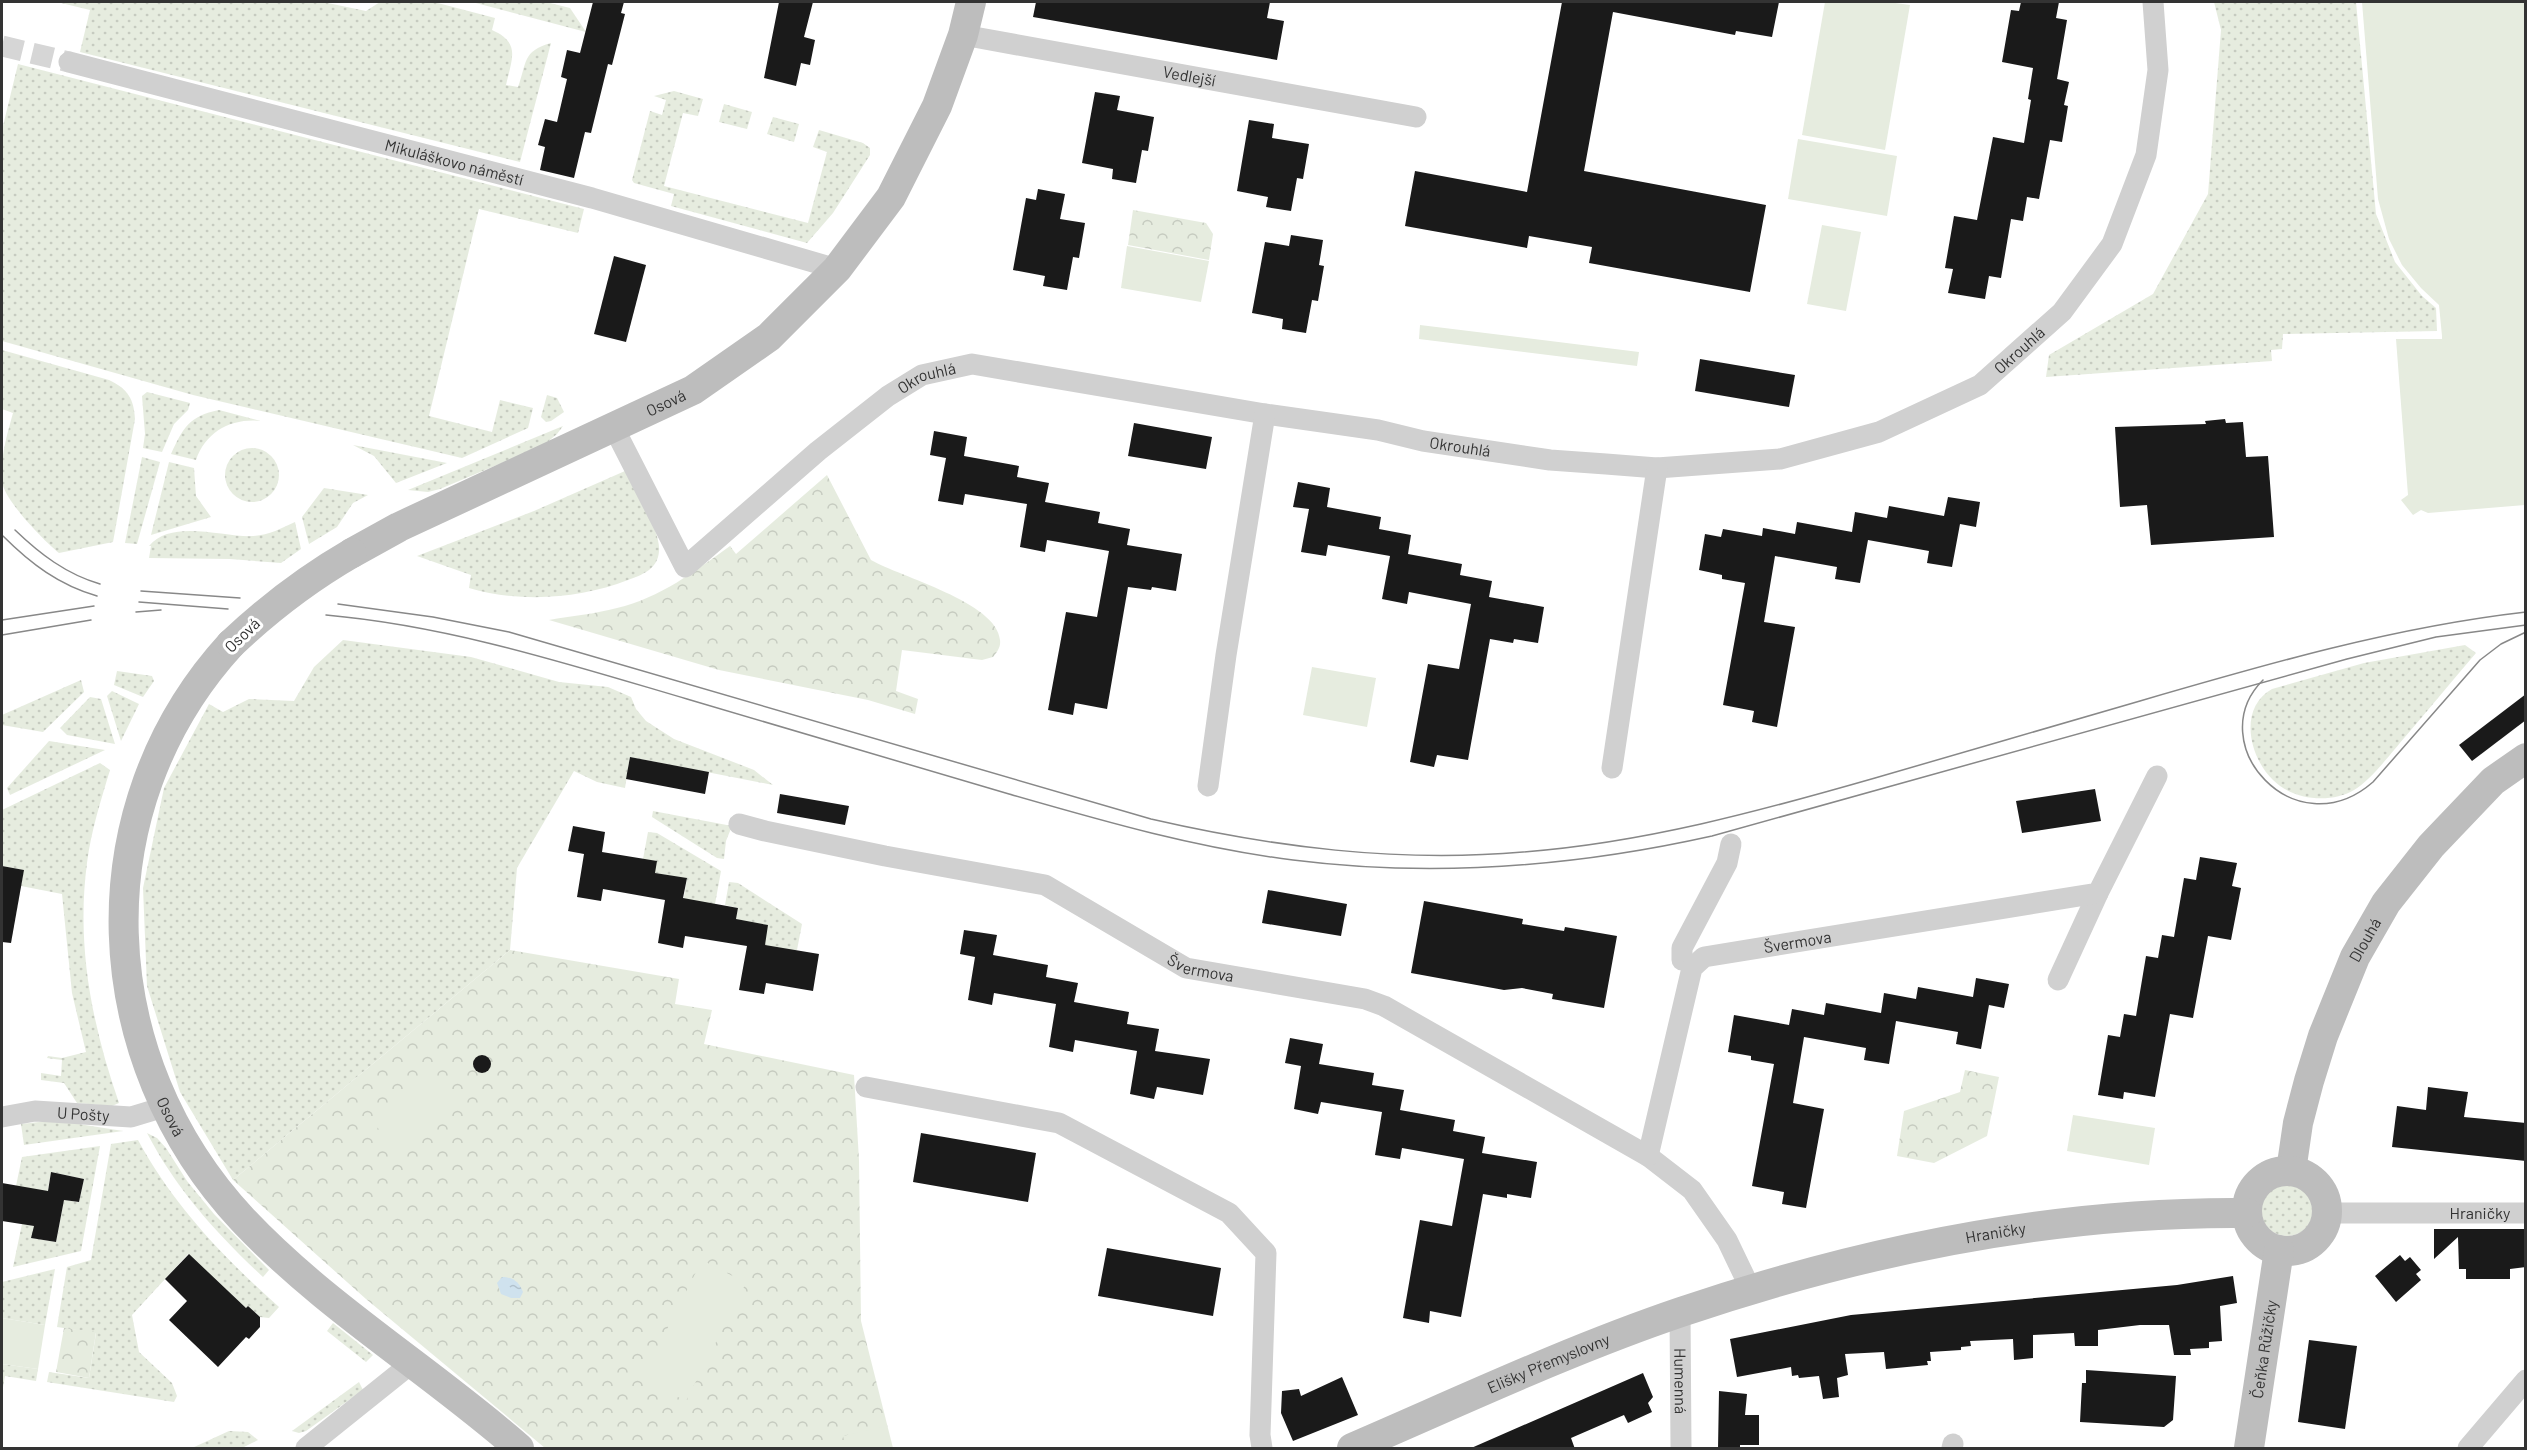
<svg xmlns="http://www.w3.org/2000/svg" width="2527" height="1450" viewBox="0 0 2527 1450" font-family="Barlow,sans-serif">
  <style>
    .grass { fill: url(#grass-dots) }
    .forest { fill: url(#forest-crowns) }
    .pitch { fill: #e6ecdf }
    .water { fill: url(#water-ripples) }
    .building { fill: #1a1a1a }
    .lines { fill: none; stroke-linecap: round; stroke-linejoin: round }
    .street-tunnel { stroke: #d6d6d6; stroke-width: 21; stroke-dasharray: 21 10; stroke-linecap: butt }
    .street { stroke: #d0d0d0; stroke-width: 21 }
    .secondary { stroke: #bdbdbd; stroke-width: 30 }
    .tram { stroke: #888; stroke-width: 1.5 }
    .secondary-bridge { stroke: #bdbdbd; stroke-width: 30 }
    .labels { text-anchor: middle; stroke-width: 6; stroke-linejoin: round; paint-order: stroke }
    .street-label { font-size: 16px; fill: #333; stroke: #fff }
  </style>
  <defs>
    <pattern id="grass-dots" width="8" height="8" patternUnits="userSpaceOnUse" patternTransform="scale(1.5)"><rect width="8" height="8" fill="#e6ecdf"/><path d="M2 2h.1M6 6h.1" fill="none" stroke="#c6cbc0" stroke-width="1.8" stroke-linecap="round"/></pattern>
    <pattern id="forest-crowns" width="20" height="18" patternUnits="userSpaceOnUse" patternTransform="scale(1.5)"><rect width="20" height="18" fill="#e6ecdf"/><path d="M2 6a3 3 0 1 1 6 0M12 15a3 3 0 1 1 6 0" fill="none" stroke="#c6cbc0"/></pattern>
    <pattern id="water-ripples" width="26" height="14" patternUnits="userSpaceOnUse" patternTransform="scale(1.5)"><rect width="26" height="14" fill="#cfe2ee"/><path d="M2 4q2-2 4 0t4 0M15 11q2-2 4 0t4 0" fill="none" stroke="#b2c2cd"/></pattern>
  </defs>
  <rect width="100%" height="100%" fill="#fff"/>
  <g class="grass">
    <path d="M57,2H323L366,11L380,2H434L495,18L492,30C521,43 512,58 506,85L518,87C527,63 522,51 551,43L520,162L80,52L90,10Z"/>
    <polygon points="472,2 546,2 570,8 586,32"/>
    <polygon points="2214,2 2356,2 2376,214 2395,262 2422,296 2436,308 2437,331 2283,334 2282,349 2271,350 2272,361 2046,377 2049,355 2153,294 2208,194 2221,30"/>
    <polygon points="18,64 584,209 578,233 479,209 429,416 492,432 500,400 533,408 528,428 462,458 193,395 2,341 2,130"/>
    <polygon points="674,91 703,99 698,116 683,113 664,186 808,223 827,152 813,147 819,130 863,143 870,148 870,155 833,213 807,243 671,206 674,194 634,183 632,180 650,111 662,115 666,100 654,96"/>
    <polygon points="724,104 752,112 747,129 719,122"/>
    <polygon points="773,117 799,124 794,142 767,134"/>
    <path d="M2,350L109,380C128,389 134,399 135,419L113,542L59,553C44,541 3,499 2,481C0,458 7,435 13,413L2,409Z"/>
    <polygon points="147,392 190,403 188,410 174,424 162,452 143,448 145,434 142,396"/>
    <polygon points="547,395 557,398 564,412 551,421 546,422 541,417"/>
    <path d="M219,410L261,421C232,418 206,431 196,460L171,454C183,428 189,416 219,410Z"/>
    <polygon points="563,426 557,434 544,445 440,489 428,492 408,490"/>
    <polygon points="353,445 447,463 396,483 374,456"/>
    <circle cx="252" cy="475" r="27"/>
    <polygon points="142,457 160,462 137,544 125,543"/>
    <polygon points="169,462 194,468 196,496 211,517 151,535"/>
    <path d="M625,471C634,491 661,530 659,551C658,569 642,575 628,580C579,599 520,603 469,588L471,575L417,556L534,511Z"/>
    <polygon points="324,488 368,495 353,503 337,527 309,544 302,517"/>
    <path d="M295,522L301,549L281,563L230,559L149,558L151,546H149C172,518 225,538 254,536C269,535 282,528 295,522Z"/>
    <polygon points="343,640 471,657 559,682 608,687 631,697 636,709 646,721 674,739 754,770 773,785 630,757 625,788 597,782 574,771 517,868 510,950 233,1180 180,1092 147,986 143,888 164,788 209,704 223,712 249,699 294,701 314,667"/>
    <path d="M2465,645L2476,653C2452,681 2429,709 2405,737C2392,752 2371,780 2354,790C2330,804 2293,800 2273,780C2249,757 2238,708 2272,689L2364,663Z"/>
    <polygon points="117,671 152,676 154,681 143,697 114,685"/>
    <polygon points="81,680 84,692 43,732 2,725 2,715"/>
    <polygon points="112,691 139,704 121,741 107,696"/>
    <polygon points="90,697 101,699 115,744 67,735 60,728"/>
    <polygon points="49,741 105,750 10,795 7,788"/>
    <path d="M100,763L110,770C101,800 91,831 87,863C76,946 92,1025 119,1103L112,1106L77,1103L64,1083L41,1080V1073L61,1076L62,1060L47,1058L48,1056L62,1058L86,1052L72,993L62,894L21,886L23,870L2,866V810Z"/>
    <polygon points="653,811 732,826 726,841 724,859 717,858 652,817"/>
    <polygon points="648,832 657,833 721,871 715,904 683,902 687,879 655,873 643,859"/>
    <polygon points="729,882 738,883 802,924 797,950 764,949 736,919 738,908 725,905"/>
    <polygon points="39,1122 66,1122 123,1131 24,1145 21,1124"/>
    <path d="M147,1133L157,1138L166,1148L187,1181L214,1214L269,1270L263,1277C217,1234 176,1189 147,1133Z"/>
    <path d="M138,1140C174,1206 223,1257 279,1307L269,1318L260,1317L248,1306L246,1308L188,1254L132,1315L139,1352L172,1383L177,1396L174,1402L47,1382L49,1372L89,1378L96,1333L57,1327L67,1267L91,1260L111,1144Z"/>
    <polygon points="100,1146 81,1251 13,1267 22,1224 34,1226 32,1238 56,1242 64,1200 79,1202 84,1179 51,1172 47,1195 16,1186 22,1157"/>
    <circle cx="2287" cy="1210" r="26"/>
    <polygon points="55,1269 45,1325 2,1318 2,1282"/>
    <polygon points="333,1323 373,1355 366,1362 327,1331"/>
    <polygon points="2,1364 38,1369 36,1381 5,1376 2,1393"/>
    <polygon points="359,1382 363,1390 306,1431 299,1433 292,1431"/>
    <polygon points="229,1431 248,1432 258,1440 242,1448 192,1448"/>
  </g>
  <g class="forest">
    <polygon points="1133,210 1206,223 1213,234 1209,260 1128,245"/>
    <path d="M827,475L871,560C900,577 997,602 1000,640C1001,647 997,652 993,657L982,660L902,650L896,691L918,699L915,714L868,700L719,670L549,620C571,616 595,614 617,608C660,598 695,571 730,546L736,554Z"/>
    <polygon points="510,950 679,979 675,1004 712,1010 704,1044 854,1075 859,1160 861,1321 893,1448 545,1448 366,1299 233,1180"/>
    <polygon points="1965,1070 1999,1077 1987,1136 1934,1163 1897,1156 1904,1111 1960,1092"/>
    <polygon points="64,1328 96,1332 89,1378 56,1372"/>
  </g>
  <g class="pitch">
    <polygon points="1825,2 1888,2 1910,5 1885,150 1802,135"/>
    <polygon points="2362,2 2525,2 2525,505 2428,513 2421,510 2413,515 2401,500 2408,495 2396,339 2442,339 2442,336 2439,305 2421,288 2402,265 2389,239 2378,199"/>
    <polygon points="1798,139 1897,156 1887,216 1788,199"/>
    <polygon points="1822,225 1861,232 1846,311 1807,304"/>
    <polygon points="1127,246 1209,261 1201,302 1121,288"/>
    <polygon points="1420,325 1639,352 1637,366 1419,339"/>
    <polygon points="1312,667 1376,678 1367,727 1303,715"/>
    <polygon points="429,1072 458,1102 403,1155 374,1124"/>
    <polygon points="2073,1115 2155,1128 2149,1165 2067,1151"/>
    <polygon points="702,1260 746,1283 686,1401 642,1379"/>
    <polygon points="2,1318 45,1325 38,1369 2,1364"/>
    <polygon points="882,1427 887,1448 846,1448 843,1436"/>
  </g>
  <path class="water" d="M502,1277C513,1277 519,1282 523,1292L520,1298H511L501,1294L497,1283Z"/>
  <g class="building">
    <polygon points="593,2 624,2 621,13 625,14 612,65 608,64 591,133 585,132 574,178 540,170 545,147 538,145 545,119 557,122 567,79 561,77 567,50 580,53"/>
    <polygon points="779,2 813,2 804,37 815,40 810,65 801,63 796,86 764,78"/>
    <polygon points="1036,2 1270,2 1267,18 1284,21 1277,60 1033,17"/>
    <polygon points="1562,2 1779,2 1772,37 1736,31 1735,35 1613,12 1584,171 1766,205 1750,292 1589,263 1592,247 1529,236 1527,248 1405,226 1415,171 1527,192"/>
    <polygon points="2021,2 2059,2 2056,18 2067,20 2057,79 2069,82 2064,105 2068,106 2062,142 2050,140 2039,199 2027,197 2023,221 2011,219 2001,278 1989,276 1985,299 1948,293 1953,269 1945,268 1954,216 1977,220 1993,137 2024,143 2031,100 2028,99 2033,68 2002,62 2011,10 2019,11"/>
    <polygon points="1095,92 1120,96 1117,110 1154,117 1148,151 1142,150 1136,183 1112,179 1113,169 1082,163"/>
    <polygon points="1249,120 1274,124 1272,138 1309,144 1303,179 1297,178 1291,211 1266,207 1268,197 1237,191"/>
    <polygon points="1038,189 1065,194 1060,219 1085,223 1079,258 1073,257 1067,290 1043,286 1045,276 1013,270 1026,198 1036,200"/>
    <polygon points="1291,235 1323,240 1319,265 1324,266 1318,301 1312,300 1306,333 1282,329 1283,319 1252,313 1265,242 1289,246"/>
    <polygon points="614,256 646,265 626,342 594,334"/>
    <polygon points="1700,359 1795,375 1789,407 1695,391"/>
    <polygon points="2225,419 2226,423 2243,422 2246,457 2268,456 2274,537 2151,545 2147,505 2120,507 2115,427 2206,424 2205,421"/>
    <polygon points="1134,423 1212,437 1206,469 1128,456"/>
    <polygon points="934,431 967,437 964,456 1019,466 1017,477 1049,483 1045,502 1100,512 1098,523 1130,529 1127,545 1182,554 1176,591 1152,587 1151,590 1128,587 1107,709 1075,703 1073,715 1048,710 1066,612 1097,617 1109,551 1047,540 1045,552 1020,547 1027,504 965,494 963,505 938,501 946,458 930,455"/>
    <polygon points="1298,482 1330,488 1327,507 1381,517 1379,529 1411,535 1408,554 1462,564 1460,575 1492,581 1489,597 1544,607 1538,643 1514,639 1513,643 1490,639 1468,760 1437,755 1434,767 1410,762 1428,664 1459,669 1471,604 1409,592 1407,604 1382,599 1390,556 1328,545 1326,556 1301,552 1309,509 1293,507"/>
    <polygon points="1948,497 1980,502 1976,527 1960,524 1952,567 1927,563 1929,551 1868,540 1860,583 1835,579 1837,567 1775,556 1764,622 1795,627 1777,727 1752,722 1754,711 1723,705 1745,583 1722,579 1722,575 1699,570 1705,534 1721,537 1723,529 1762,536 1763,528 1795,534 1797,522 1852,532 1855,512 1887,518 1889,506 1944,516"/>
    <polygon points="2526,694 2526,720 2472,761 2459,745"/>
    <polygon points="630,757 709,772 705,794 626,779"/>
    <polygon points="2095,789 2101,821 2022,833 2016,801"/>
    <polygon points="780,794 849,806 845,825 777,813"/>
    <polygon points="573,826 605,832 602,852 657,861 655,873 687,878 683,898 738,908 736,919 768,925 765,945 819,954 813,991 766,983 764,994 739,990 747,946 685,936 683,948 658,943 665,900 603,889 601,901 577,897 584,854 568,851"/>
    <polygon points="2200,857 2237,863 2232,886 2241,888 2231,940 2208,936 2193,1018 2170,1014 2155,1097 2124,1092 2123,1099 2098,1095 2108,1035 2120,1037 2124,1014 2136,1016 2146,956 2158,958 2162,935 2174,937 2184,878 2196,880"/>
    <polygon points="2,866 24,870 11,943 2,942"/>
    <polygon points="1268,890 1347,904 1341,936 1262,923"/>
    <polygon points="1424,901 1523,919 1522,924 1564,931 1565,927 1617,936 1604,1008 1552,999 1553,994 1522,988 1504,990 1411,973"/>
    <polygon points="964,930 997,935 993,955 1048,965 1046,977 1078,983 1074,1002 1129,1012 1127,1024 1159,1029 1155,1051 1210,1059 1203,1095 1157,1087 1154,1099 1130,1094 1137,1051 1075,1040 1073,1052 1049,1047 1056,1004 994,993 992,1005 968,1000 975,957 960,954"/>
    <polygon points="1976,978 2009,984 2004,1008 1989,1005 1981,1049 1956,1044 1958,1032 1896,1021 1889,1064 1864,1060 1866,1048 1804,1037 1793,1103 1824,1109 1806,1208 1782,1204 1784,1192 1752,1186 1774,1064 1751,1060 1751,1056 1728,1052 1734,1015 1789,1025 1792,1009 1824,1015 1826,1003 1881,1013 1884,993 1916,999 1918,987 1973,997"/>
    <polygon points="1290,1038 1323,1044 1319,1064 1374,1073 1372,1085 1404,1090 1400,1110 1455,1120 1453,1131 1485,1137 1482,1153 1537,1162 1531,1198 1507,1194 1507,1198 1483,1194 1461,1317 1430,1311 1429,1323 1403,1318 1420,1220 1452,1226 1464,1159 1402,1148 1400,1159 1375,1155 1382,1112 1321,1102 1318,1114 1294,1109 1301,1066 1285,1063"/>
    <circle cx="482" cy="1064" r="9"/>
    <polygon points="2428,1087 2468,1092 2464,1117 2526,1123 2526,1161 2392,1147 2397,1106 2426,1110"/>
    <polygon points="921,1133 1036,1153 1028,1202 913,1182"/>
    <polygon points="51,1172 84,1179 79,1202 64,1200 56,1242 31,1238 34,1226 2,1221 2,1183 48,1191"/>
    <polygon points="2434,1229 2526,1229 2526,1267 2510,1269 2510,1279 2466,1279 2466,1269 2459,1269 2458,1237 2434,1259"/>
    <polygon points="1107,1248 1221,1268 1213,1316 1098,1296"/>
    <polygon points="189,1254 246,1308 248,1306 260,1317 260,1327 249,1339 246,1337 218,1367 169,1320 187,1301 165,1279"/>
    <polygon points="2400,1255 2405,1261 2410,1257 2421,1270 2416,1274 2421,1280 2396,1302 2375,1276"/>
    <polygon points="2233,1276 2237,1303 2220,1306 2222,1341 2209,1342 2209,1348 2190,1349 2191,1355 2174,1355 2169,1325 2140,1325 2098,1330 2098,1346 2075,1346 2074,1333 2033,1335 2033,1358 2014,1360 2013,1339 1970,1341 1971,1346 1961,1347 1961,1350 1930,1352 1931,1361 1927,1361 1928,1365 1886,1369 1884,1352 1845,1354 1848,1375 1837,1378 1839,1397 1823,1399 1819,1376 1799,1378 1798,1375 1792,1376 1791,1367 1737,1377 1730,1339 1851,1315 2177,1285"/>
    <polygon points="2309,1340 2357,1346 2345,1429 2298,1422"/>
    <polygon points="2086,1370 2176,1376 2173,1420 2164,1427 2080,1422 2082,1383 2086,1383"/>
    <polygon points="1643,1373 1653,1397 1648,1403 1652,1412 1628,1423 1624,1415 1571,1438 1575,1449 1469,1449"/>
    <polygon points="1342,1377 1358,1415 1293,1441 1281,1413 1282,1391 1299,1389 1301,1396"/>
    <polygon points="1719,1391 1747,1394 1745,1415 1759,1415 1759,1445 1740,1445 1740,1449 1718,1449"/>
  </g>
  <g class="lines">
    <polyline class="street-tunnel" points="2,46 69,62"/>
    <g class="street">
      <path id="s1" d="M963,35L1416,117"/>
      <path id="s2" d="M69,62L592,198L837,269"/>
      <path id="s3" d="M614,428L685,567L818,451L888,396L922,375L972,364L1265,414L1378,430L1423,441L1550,460L1606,464L1657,468L1780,459L1879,432L1980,385L2062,312L2112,244L2146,155L2158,70L2153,2"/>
      <polyline points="1612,768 1657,468"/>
      <polyline points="1208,786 1226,655 1265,414"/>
      <path id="s4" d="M739,824L765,831L885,856L1045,885L1186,968L1365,999L1384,1006L1648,1156L1692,1190L1727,1240L1751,1290"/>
      <polyline points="1682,960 1682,948 1727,863 1731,844"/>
      <polyline points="2058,980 2098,893"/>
      <polyline points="866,1087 1059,1123 1229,1213 1266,1253 1260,1435 1262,1448"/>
      <path id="s5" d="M2,1117L35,1111L131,1117L164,1107"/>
      <path id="s6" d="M1648,1156L1692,968L1704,957L2098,893L2157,776"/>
      <path id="s7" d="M2327,1213H2526"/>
      <path id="s8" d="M1680,1312L1681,1448"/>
      <polyline points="306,1448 412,1363"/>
      <polyline points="1952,1448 1953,1444"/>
      <polyline points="2468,1448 2526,1380"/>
    </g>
    <g class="secondary">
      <path id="s9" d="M352,553L399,527L693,390L769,337L837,269L891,197L937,106L963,35L971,2"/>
      <path id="s10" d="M231,644C80,809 92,1059 243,1220C325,1307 430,1370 519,1448"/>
      <path id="s11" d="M2291,1171L2298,1123L2309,1081L2323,1036L2355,957L2386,903L2431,846L2493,781L2526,758"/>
      <circle cx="2287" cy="1211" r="40"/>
      <path id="s12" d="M1352,1448C1461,1401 1569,1350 1681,1312C1864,1250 2054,1211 2247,1213"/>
      <path id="s13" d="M2249,1448L2279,1250"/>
    </g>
    <g class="tram">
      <path d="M15,530C40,554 66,574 100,584"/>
      <path d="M3,536C31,564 59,585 97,596"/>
      <polyline points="141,591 240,598"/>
      <polyline points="139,602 228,609"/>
      <path d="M338,604L433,617L509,632L1151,819C1273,847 1397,863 1523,852C1643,843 1760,811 1875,778C1963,752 2052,727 2140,701C2267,664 2394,627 2526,612"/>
      <polyline points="136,612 161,610"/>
      <path d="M326,615C450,626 568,664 687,699C794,731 901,763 1009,794C1103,821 1196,848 1293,860C1435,878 1573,867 1712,836L2347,659L2436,637L2526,625"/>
      <polyline points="2,620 94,606"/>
      <polyline points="2,635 91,620"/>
      <path d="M2263,680C2200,743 2295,850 2373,782L2480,660L2501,644L2526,632"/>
    </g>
    <path class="secondary-bridge" d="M231,644C268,609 307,579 352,553"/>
  </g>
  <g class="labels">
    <g class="street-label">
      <text dy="6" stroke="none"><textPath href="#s1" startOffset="230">Vedlejší</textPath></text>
      <text dy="6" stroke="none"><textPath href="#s2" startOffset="398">Mikuláškovo náměstí</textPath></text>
      <text dy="6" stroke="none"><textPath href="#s3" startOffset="1596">Okrouhlá</textPath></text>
      <text dy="6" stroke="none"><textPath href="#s3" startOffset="465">Okrouhlá</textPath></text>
      <text dy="6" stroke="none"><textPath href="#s9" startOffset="348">Osová</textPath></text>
      <text dy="6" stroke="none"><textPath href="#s3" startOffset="1008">Okrouhlá</textPath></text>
      <text transform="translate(242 635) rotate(-44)" y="6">Osová</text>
      <text dy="6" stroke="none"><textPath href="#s11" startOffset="244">Dlouhá</textPath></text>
      <text dy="6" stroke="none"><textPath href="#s6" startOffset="304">Švermova</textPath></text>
      <text dy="6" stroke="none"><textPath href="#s4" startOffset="490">Švermova</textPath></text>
      <text dy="6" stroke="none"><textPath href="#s5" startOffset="82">U Pošty</textPath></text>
      <text dy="6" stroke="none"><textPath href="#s10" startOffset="507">Osová</textPath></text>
      <text dy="6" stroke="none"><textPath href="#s7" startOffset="153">Hraničky</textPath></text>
      <text dy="6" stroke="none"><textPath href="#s12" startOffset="681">Hraničky</textPath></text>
      <text dy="6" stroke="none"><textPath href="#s13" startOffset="100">Čeňka Růžičky</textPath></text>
      <text dy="6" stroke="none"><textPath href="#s12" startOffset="214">Elišky Přemyslovny</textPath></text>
      <text dy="6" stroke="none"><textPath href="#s8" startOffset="69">Humenná</textPath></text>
    </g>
  </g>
  <rect width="2527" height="1450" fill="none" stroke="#333333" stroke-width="6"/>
</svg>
